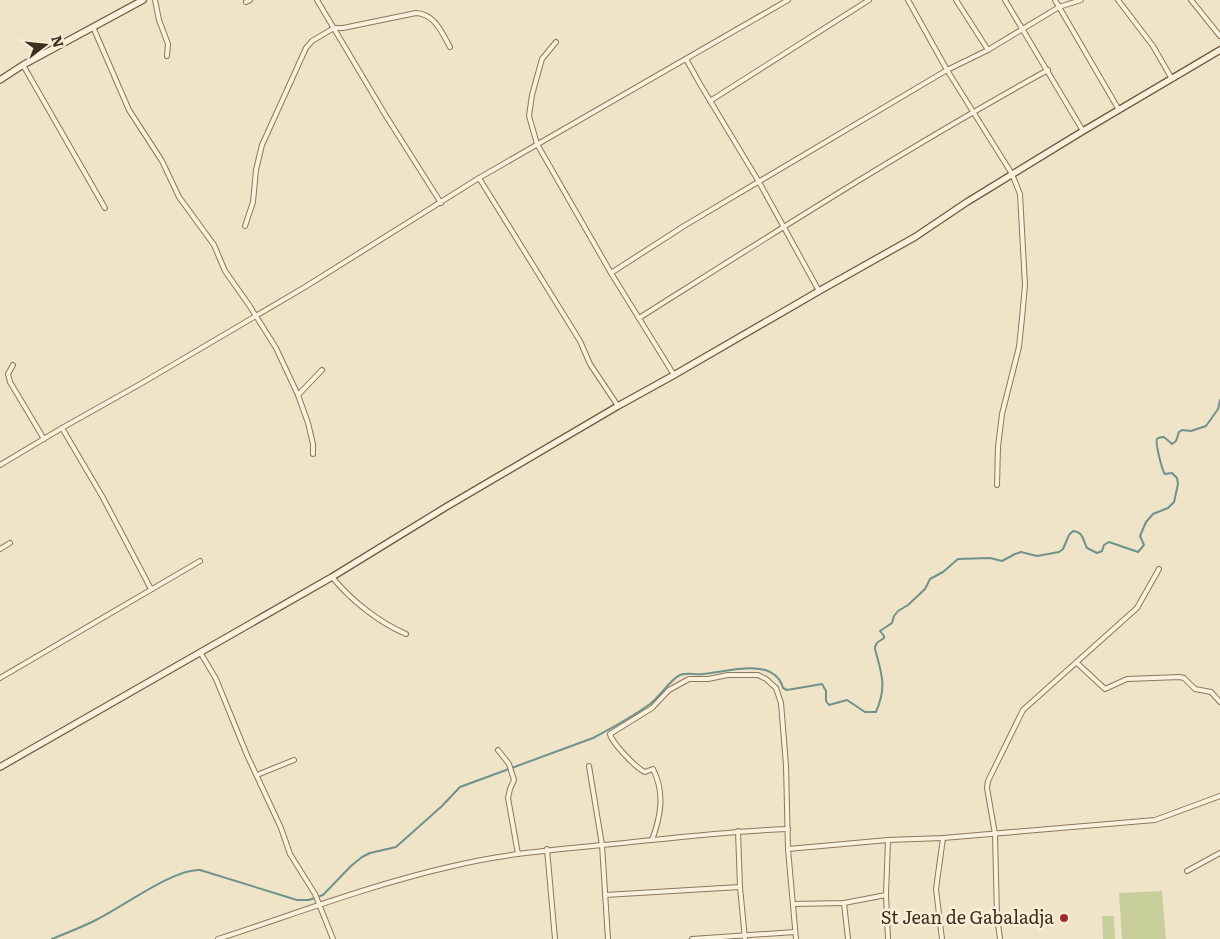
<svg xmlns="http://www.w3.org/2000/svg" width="1220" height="939" viewBox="0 0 1220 939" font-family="Literata,serif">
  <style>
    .green { fill: #c9cf9b }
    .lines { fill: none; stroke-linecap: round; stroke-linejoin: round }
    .stream { stroke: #6f938a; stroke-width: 2 }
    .street-casing { stroke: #8d765c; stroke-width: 6 }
    .secondary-casing { stroke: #6f573f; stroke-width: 8 }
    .street { stroke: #faf1dc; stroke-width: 4 }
    .secondary { stroke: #faf1dc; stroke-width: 5.5 }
    .poi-dot { fill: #9e2a2b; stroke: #f7eed8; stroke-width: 2 }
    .labels { text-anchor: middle; stroke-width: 5; stroke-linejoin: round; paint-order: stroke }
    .poi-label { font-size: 18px; fill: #3d2e20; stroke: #f7eed8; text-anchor: end }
  </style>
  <rect width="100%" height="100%" fill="#f0e4c8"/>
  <g class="green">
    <polygon points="1162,891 1166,939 1122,939 1119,893"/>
    <polygon points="1102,916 1114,916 1115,939 1103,939"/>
  </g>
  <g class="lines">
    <path class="stream" d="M52,939C66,933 80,928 94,921C120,909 174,868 200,870L297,900H309L323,895L351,866L362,857L370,853L396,847L442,806L460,787L593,738C612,728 632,717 650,704C659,697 671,679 680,675C688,672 695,675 703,674C727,672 774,656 783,688L787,690L822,684L826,691V701L829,705L847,700L865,712H876C887,686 882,675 875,649C875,642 879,642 884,638V636L880,631L892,623L894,616L898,611L908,605L925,589L930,579L943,572L958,559L990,558L1002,561L1015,554L1021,552L1037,556L1059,552L1063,549L1069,535L1073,531C1084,532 1083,541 1087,548L1097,553L1102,551L1104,545L1109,542L1138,552L1144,545L1140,536L1146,522L1153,514L1168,508L1174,502L1178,484L1177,478L1172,473L1165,474C1162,471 1155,442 1157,439C1159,437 1162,437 1164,437L1172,444L1176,441L1179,432L1182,430L1191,431L1206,426L1218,409L1220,400"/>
    <defs>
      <g id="street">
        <polyline points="155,0 159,20 168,44 167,56"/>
        <polyline points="317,0 386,116 441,203"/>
        <polyline points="908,0 947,70 1012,174 1020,194 1025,285 1022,318 1019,347 1002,414 998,447 997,485"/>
        <polyline points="956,0 988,50"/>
        <polyline points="1005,0 1083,131"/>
        <polyline points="1055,0 1119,110"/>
        <polyline points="1118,0 1153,46 1172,79"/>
        <polyline points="1191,0 1220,36"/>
        <polyline points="246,2 250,0"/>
        <polyline points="93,27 129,110 162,161 179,197 214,245 225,271 249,305 276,348 298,395 308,423 313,444 313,454"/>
        <polyline points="556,42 542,59 532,95 529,116 537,144 611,273 674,375"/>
        <polyline points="686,59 700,84 759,182 819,291"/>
        <polyline points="23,65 105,208"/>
        <polyline points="710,101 869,0"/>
        <polyline points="479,178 580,341 590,364 618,406"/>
        <path d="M245,226L253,202L256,170L262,145L306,48L312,41L334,28H343L416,13C435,14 442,33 450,47"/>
        <polyline points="611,273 684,226 947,70 988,50 1059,7 1081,0"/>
        <path d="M639,318C774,233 908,147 1048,70"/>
        <polyline points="13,365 8,374 10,382 44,439"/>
        <polyline points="298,395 322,370"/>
        <polyline points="62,428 102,496 151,589"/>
        <polyline points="0,465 62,428 142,383 305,287 479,178 788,0"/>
        <polyline points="0,549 10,543"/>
        <path d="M332,577C351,600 378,622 406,634"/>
        <polyline points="200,652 216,679 247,755 281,828 290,854 315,894 333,939"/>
        <polyline points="1077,663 1105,689 1127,679 1180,677 1184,678 1195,689 1211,692 1220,702"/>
        <polyline points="0,678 200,561"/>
        <polyline points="498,750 509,764 514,780 510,789 508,798 518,854"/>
        <polyline points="589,766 602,845 608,939"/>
        <polyline points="257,775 294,760"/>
        <polyline points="738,831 740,887 745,939"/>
        <path d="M652,840C661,816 665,793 653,769L645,772C636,768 612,743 610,734L652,708L669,690L689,679H708L728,675H758L766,679L776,688L781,703L786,765L788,849L796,939"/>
        <polyline points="547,849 555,939"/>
        <polyline points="788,849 888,840 943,838 1155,820 1220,796"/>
        <polyline points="1187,871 1220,853"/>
        <polyline points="605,895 740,887"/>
        <polyline points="844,903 848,939"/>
        <polyline points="793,904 844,903 886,895"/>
        <path d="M218,939C295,914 373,884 453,866C502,854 552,850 603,845C665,839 726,831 788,829"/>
        <polyline points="692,939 795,932"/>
        <polyline points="888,939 886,895 888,840"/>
        <polyline points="942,939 936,889 943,838"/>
        <polyline points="1000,939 997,916 995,834 987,788 988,781 1023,710 1137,608 1159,569"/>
      </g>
      <g id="secondary">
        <polyline points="0,80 23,65 143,0"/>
        <polyline points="0,767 332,577 446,507 618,406 674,375 819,291 915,237 967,202 1083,131 1220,50"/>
      </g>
    </defs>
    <use href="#street" class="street-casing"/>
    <use href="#secondary" class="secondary-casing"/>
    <use href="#street" class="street"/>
    <use href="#secondary" class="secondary"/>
  </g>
  <circle class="poi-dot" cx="1064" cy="918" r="5"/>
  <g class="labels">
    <g class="poi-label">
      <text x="1054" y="924">St Jean de Gabaladja</text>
    </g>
  </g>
  <g transform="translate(45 45) rotate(74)" stroke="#f7eed8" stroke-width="4" paint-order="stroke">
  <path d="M0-4L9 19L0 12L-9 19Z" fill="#3d2e20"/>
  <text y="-8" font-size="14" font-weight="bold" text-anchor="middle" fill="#3d2e20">N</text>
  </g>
</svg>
